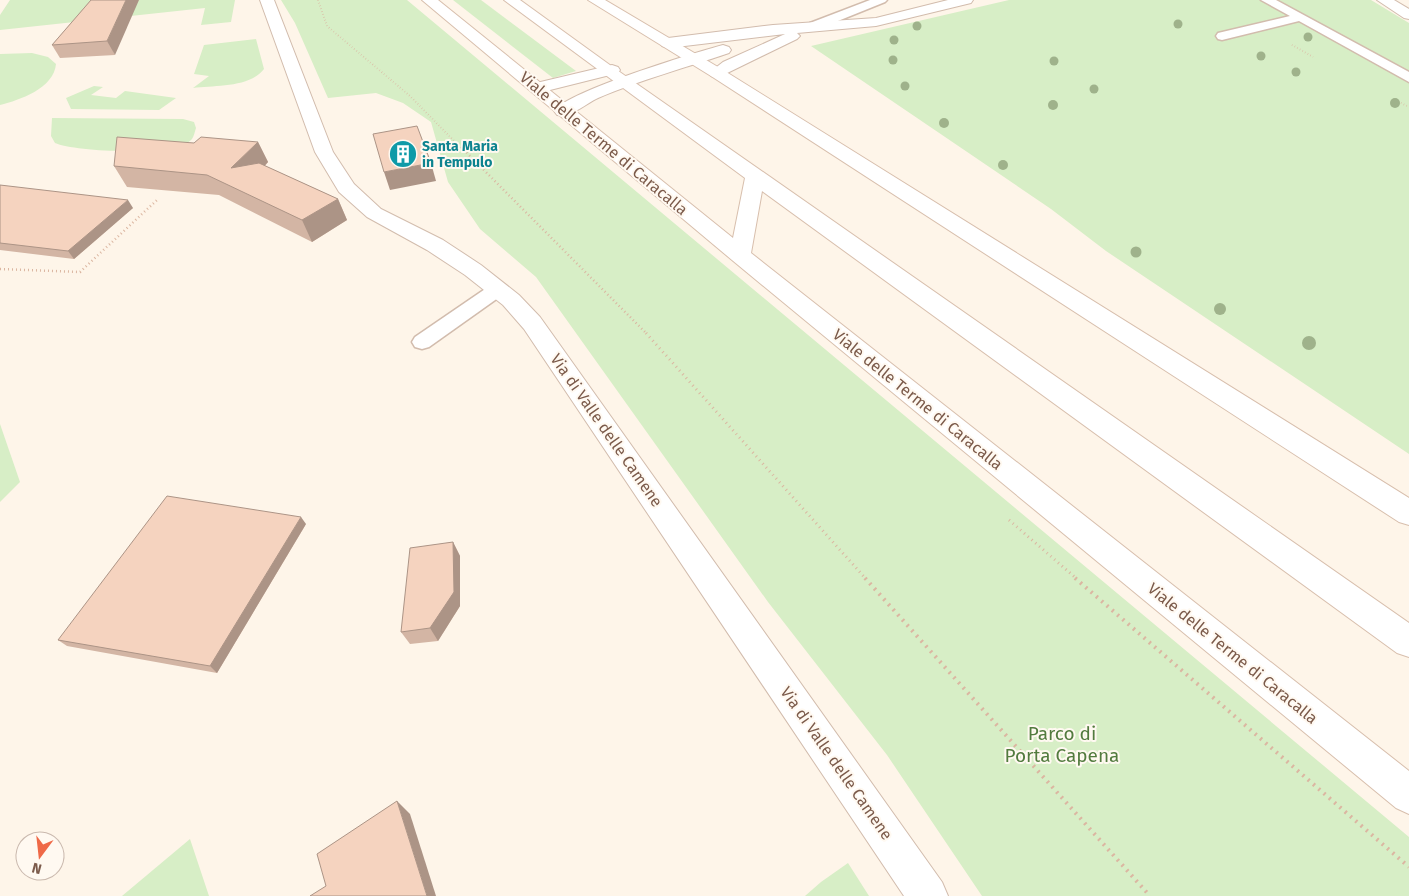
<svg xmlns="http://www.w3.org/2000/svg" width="1409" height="896" viewBox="0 0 1409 896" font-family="'Fira Sans',sans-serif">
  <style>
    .green { fill: #d7eec6 }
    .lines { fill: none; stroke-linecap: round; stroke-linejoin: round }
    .lane-casing { stroke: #d2bcad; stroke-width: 3 }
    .street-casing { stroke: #d2bcad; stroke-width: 2 }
    .secondary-casing { stroke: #d8bfad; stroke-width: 2 }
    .path-far3 { stroke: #dbb6a1; stroke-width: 2; stroke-dasharray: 0.5 2.5; stroke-linecap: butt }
    .path-far2 { stroke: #dbb6a1; stroke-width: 2.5; stroke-dasharray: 1 3; stroke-linecap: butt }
    .path-far1 { stroke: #dbb6a1; stroke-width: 3; stroke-dasharray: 1 4; stroke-linecap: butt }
    .path { stroke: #dbb6a1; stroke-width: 4; stroke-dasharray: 2 5; stroke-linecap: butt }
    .lane { fill: #fff; fill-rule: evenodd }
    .street { fill: #fff; fill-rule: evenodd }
    .secondary { fill: #fff; fill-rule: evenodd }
    .tree { fill: #9fb28b }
    .wall { fill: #d3b5a4 }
    .shaded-wall { fill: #ac9486 }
    .building { fill: #f5d3bf; stroke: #ac9486 }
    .labels { text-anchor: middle; stroke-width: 4; stroke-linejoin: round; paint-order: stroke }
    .far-culture-label { font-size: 14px; font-weight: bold; fill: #0d838f; stroke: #fff9f1; text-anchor: start }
    .street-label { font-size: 16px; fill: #7b5a4a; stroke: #fff9f1 }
    .near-park-label { font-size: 19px; fill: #527b3e; stroke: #fff9f1 }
  </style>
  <rect width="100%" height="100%" fill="#fef5e9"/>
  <g class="green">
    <polygon points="10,0 235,0 231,22 201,25 205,8 0,30 0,15"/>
    <polygon points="281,0 407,0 1409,837 1409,896 982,896 887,755 768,602 536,277 480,229 448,182 431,122 403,103 376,93 328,98 295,23"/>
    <polygon points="453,0 481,0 576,71 553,78"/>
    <polygon points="1009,0 1371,0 1409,23 1409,454 1106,251 1051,209 811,46"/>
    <path d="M256,39L264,69C249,88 215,85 193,88L209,76L194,74L204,45Z"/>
    <path d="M32,53L48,57L56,64C54,88 20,100 0,105V54Z"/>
    <polygon points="94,86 103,87 91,95 116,98 125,91 176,98 159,110 71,109 66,98"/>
    <path d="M52,118L183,119L194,122L196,128C195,131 194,136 192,139C178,157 75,152 55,143L51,136Z"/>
    <polygon points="0,424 20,482 0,502"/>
    <polygon points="190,839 209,896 122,896"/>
    <polygon points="848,863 869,896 805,896 821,882"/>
  </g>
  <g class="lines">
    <defs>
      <g id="lane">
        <polygon points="870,0 887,0 885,2 818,29 814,30 808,26 810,23"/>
        <polygon points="1261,0 1276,0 1409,72 1409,82 1299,21 1222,40 1218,39 1216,36 1218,33 1290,16"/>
        <polygon points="498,283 505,285 507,289 505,293 429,347 422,349 415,347 412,342 415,337 491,285"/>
      </g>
      <g id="street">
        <polygon points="260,0 274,0 333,152 354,184 381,209 443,240 481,265 519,295 540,317 942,882 948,896 904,896 524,329 503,305 465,275 427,250 367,217 339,192 315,152"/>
        <polygon points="948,0 973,0 971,3 876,26 797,33 800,36 797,39 717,78 711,76 709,73 723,62 785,34 668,48 662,46 660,43 662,40 668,38 773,25 876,18"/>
        <polygon points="1377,0 1394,0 1409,9 1409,19 1404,18"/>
        <path d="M723,45L729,47L731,50L729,53C685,68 640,80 598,98C585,104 571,118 557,115L554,111C568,91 694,53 723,45Z"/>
        <polygon points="612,65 618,67 620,70 618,73 538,93 532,92 530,88 532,84"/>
      </g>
      <g id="secondary">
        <polygon points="422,0 438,0 733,238 745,178 504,0 520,0 614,68 1409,623 1409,657 1397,653 762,191 751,253 1409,771 1409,814 1396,808 732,260"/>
        <polygon points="588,0 605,0 723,70 1409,498 1409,525 1399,522 711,76"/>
      </g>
    </defs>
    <use href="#lane" class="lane-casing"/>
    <use href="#street" class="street-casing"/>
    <use href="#secondary" class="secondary-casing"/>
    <g class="path-far3">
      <polyline points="318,0 327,26 410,96 459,146"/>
      <polyline points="1292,45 1313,57"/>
      <polyline points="1401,103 1409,107"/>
    </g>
    <g class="path-far2">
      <polyline points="458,144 647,334"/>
      <polyline points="0,269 80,272 157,200"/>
    </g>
    <g class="path-far1">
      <polyline points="646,333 866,579"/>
      <polyline points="1009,520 1077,579"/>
    </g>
    <g class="path">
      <polyline points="865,578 1150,896"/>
      <polyline points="1075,578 1409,867"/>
    </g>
    <use href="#lane" class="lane"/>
    <use href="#street" class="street"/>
    <use href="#secondary" class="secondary"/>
  </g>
  <g class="tree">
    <circle cx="1178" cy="24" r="4.5"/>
    <circle cx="917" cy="26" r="4.5"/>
    <circle cx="1308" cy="37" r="4.5"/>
    <circle cx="894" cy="40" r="4.5"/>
    <circle cx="1261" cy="56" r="4.5"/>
    <circle cx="893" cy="60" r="4.5"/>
    <circle cx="1054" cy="61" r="4.5"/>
    <circle cx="1296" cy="72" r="4.5"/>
    <circle cx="905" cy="86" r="4.5"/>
    <circle cx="1094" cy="89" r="4.5"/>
    <circle cx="1395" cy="103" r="5"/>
    <circle cx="1053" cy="105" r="5"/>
    <circle cx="944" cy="123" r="5"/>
    <circle cx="1003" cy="165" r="5"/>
    <circle cx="1136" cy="252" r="5.5"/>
    <circle cx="1220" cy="309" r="6"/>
    <circle cx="1309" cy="343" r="7"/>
  </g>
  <g class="wall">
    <polygon points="91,0 115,55 60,58 52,45"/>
    <polygon points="258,142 268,162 265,166 338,199 347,220 312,242 219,195 127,187 114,166 194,143"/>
    <polygon points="0,185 133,208 74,259 0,250"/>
    <polygon points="306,524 217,673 67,646 58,640"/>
    <polygon points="453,542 460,556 460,606 438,641 410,644 401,632"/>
  </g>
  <g class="shaded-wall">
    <polygon points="126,0 139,0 115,55 107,41"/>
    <polygon points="258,142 268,162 242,189 231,168"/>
    <polygon points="431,163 436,181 390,190 384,172"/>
    <polygon points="338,199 347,220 312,242 302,220"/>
    <polygon points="128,200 133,208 74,259 68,251"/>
    <polygon points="301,517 306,524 217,673 210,666"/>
    <polygon points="453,542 460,556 460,606 438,641 430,628"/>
    <polygon points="397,801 410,814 436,896 427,896"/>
  </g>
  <g class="building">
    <polygon points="91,0 126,0 107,41 52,45"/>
    <polygon points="417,126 431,163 384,172 373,134"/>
    <polygon points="117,137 194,143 201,137 258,142 231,168 259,163 338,199 302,220 207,175 114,166"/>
    <polygon points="0,185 128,200 68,251 0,243"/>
    <polygon points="167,496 301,517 210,666 58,640"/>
    <polygon points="453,542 454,592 430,628 401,632 410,548"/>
    <polygon points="397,801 427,896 310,896 326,886 317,854"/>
  </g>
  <defs>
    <symbol id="building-disc" viewBox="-11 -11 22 22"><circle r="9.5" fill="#0f9aa8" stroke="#fff9f1"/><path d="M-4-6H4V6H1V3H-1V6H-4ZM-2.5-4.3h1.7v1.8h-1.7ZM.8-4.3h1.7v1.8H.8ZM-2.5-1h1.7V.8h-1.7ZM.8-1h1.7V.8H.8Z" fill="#fff"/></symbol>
  </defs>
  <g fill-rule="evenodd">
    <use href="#building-disc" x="387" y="138" width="32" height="32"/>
  </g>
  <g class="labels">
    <g class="far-culture-label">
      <text x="422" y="151">Santa Maria<tspan x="422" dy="16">in Tempulo</tspan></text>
    </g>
    <g class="street-label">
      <text transform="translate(604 143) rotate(40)" y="6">Viale delle Terme di Caracalla</text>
      <text transform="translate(918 399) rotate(39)" y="6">Viale delle Terme di Caracalla</text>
      <text transform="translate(607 430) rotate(55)" y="6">Via di Valle delle Camene</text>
      <text transform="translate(1233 653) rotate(39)" y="6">Viale delle Terme di Caracalla</text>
      <text transform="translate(837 763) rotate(55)" y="6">Via di Valle delle Camene</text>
    </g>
    <g class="near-park-label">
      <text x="1062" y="740">Parco di<tspan x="1062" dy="22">Porta Capena</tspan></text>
    </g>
  </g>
  <g transform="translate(40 856) rotate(195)"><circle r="24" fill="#fff9f1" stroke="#cab9ae"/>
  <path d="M0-4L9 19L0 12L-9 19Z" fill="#ef6947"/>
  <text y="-8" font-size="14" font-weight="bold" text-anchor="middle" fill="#7b5a4a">N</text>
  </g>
</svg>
